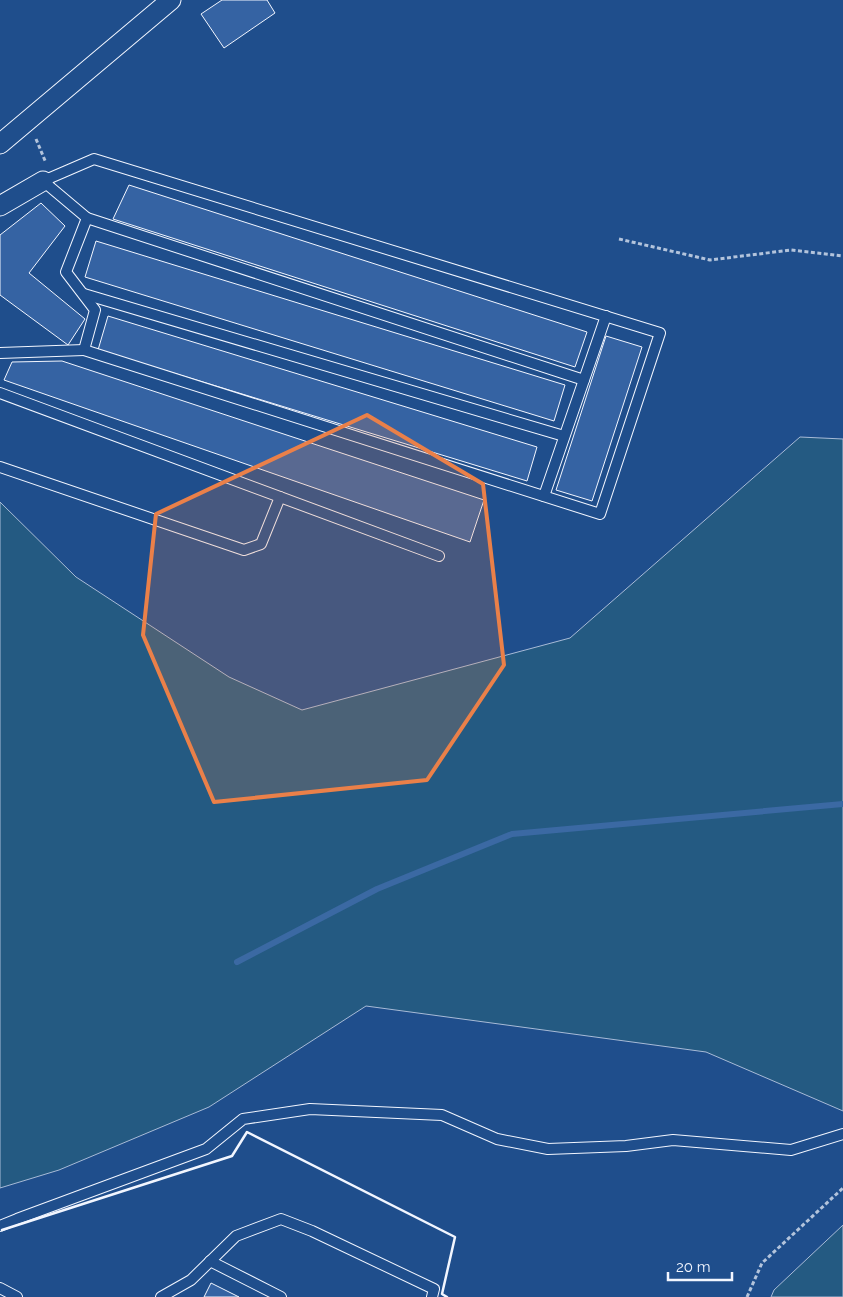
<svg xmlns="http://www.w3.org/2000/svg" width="843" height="1297" viewBox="0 0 843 1297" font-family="Raleway,sans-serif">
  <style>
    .green { fill: #245a82; stroke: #a8bbd7 }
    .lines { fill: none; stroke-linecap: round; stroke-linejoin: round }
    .stream { stroke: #3b69a3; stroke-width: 6 }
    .building { fill: #3563a3; stroke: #f2f6ff }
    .lane-casing { stroke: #f2f6ff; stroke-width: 12 }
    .street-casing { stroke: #f2f6ff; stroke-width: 21 }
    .path { stroke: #b3c4dc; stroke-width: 3; stroke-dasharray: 4 2.5; stroke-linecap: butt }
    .lane { stroke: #1f4e8c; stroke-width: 10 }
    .street { stroke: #1f4e8c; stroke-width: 19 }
    .wall { stroke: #f2f6ff; stroke-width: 2.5 }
    .marked { fill: #ea8049; fill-opacity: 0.2; stroke: #ea8049; stroke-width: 4; stroke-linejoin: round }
  </style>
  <rect width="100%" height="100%" fill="#1f4e8c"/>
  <g class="green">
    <polygon points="800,437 843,439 843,1111 706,1052 366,1006 209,1107 59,1170 0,1188 0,502 76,577 229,677 302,710 570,638"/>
    <polygon points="843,1225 843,1297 771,1297 774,1290"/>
  </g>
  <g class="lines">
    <polyline class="stream" points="237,962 377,889 512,834 843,804"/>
  </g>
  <g class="building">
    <polygon points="222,0 267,0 275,13 224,48 201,14"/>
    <polygon points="129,185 587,332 575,367 113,219"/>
    <polygon points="41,203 65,226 29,273 85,319 68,345 0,295 0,235"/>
    <polygon points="96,241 565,385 554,421 85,277"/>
    <polygon points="108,316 537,447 527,481 98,350"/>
    <polygon points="606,336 642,347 592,501 556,490"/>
    <polygon points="62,361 484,500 470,542 4,380 12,362"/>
    <polygon points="211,1283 239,1297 204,1297"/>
  </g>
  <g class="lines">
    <defs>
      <g id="lane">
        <polygon points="94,159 660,333 600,514 84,350 95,310 66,272 87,218 43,181"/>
        <polyline points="87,218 584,380"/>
        <polyline points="84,294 564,436"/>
        <polyline points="0,353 84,350"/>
        <polyline points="0,393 439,556"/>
        <polyline points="0,467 244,550 261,544 280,497"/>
        <polyline points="544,496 606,316"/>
        <polyline points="0,1226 17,1219 206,1149 243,1119 310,1109 442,1115 497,1139 548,1149 626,1146 673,1140 791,1150 843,1134"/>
        <polyline points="210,1261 281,1297"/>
        <polyline points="0,1288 17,1297"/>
        <polyline points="161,1297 191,1280 236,1236 281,1219 312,1231 434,1289 432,1297"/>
      </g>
      <g id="street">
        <polyline points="0,144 171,0"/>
        <polyline points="0,206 43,181"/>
      </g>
    </defs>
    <use href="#lane" class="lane-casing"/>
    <use href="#street" class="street-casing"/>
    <g class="path">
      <polyline points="36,139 46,163"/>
      <polyline points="619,239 710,260 791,250 843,256"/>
      <polyline points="747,1297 762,1263 843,1188"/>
    </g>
    <use href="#lane" class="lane"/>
    <use href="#street" class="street"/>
    <polyline class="wall" points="2,1230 232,1156 247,1132 455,1237 442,1294 447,1297"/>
  </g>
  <path class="marked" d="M367,415L483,484L504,665L427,780L214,802L143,635L156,514Z"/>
  <path d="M668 1272v8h64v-8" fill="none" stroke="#f2f6ff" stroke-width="2.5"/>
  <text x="676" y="1272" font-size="15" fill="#f2f6ff" stroke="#1f4e8c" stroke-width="4" paint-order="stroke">20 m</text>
</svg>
